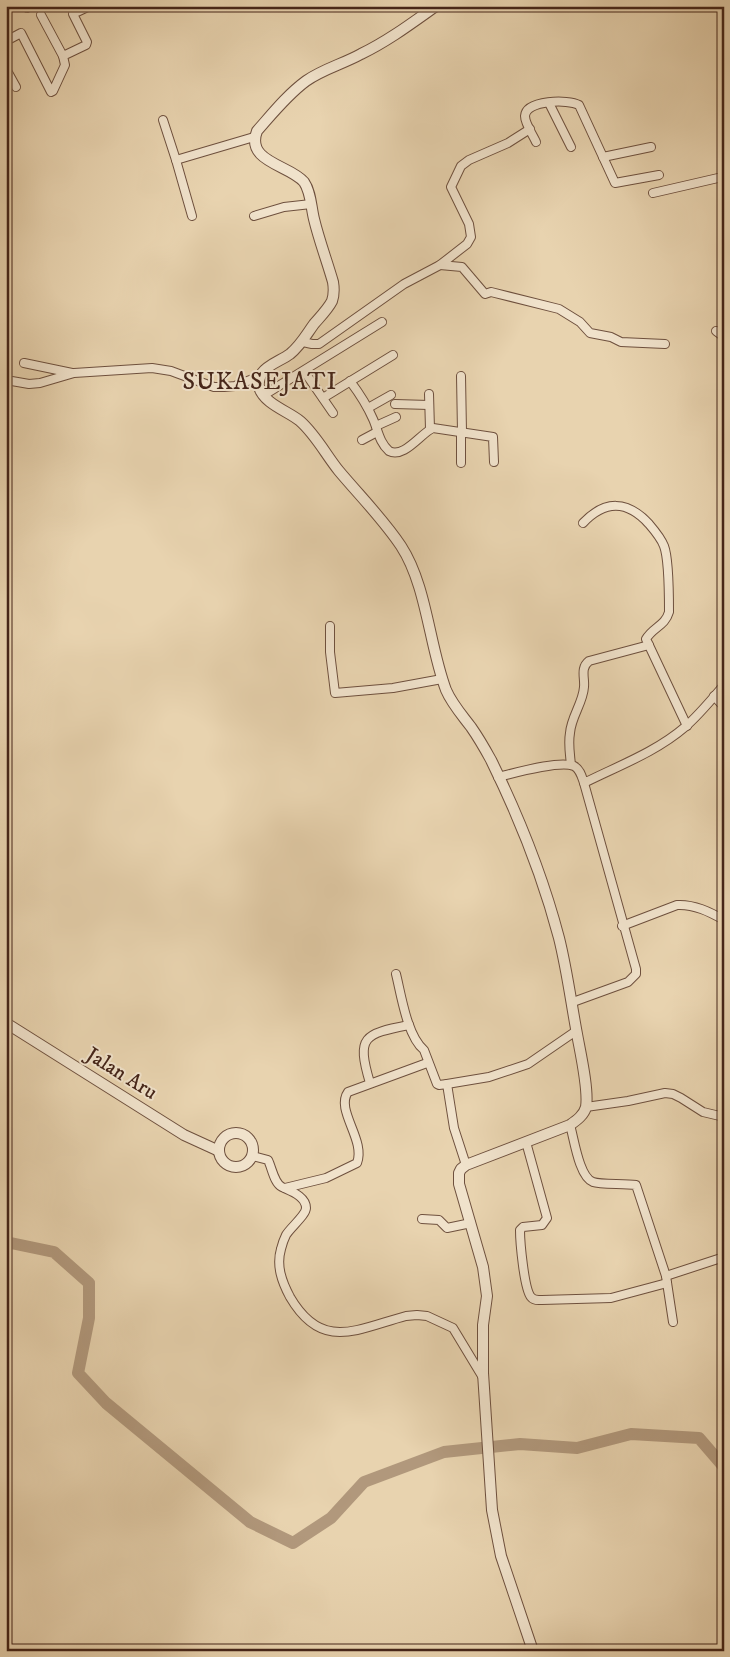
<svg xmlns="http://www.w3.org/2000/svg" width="730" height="1657" viewBox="0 0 730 1657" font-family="'IM FELL DW Pica',serif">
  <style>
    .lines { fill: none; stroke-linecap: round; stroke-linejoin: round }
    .river { stroke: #b1987c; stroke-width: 12 }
    .minor-casing { stroke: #6e503e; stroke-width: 10 }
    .tertiary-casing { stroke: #6e503e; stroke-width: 12 }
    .minor { stroke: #f0e2cb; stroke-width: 8 }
    .tertiary { stroke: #f0e2cb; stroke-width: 10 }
    .labels { text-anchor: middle; stroke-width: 4; stroke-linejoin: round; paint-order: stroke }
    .street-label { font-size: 21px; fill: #452519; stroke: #f0e2cb }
    .quarter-label { font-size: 24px; letter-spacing: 1px; fill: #452519; stroke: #f0e2cb }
  </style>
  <rect width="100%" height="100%" fill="#e8d3af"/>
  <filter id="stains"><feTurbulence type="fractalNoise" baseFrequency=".004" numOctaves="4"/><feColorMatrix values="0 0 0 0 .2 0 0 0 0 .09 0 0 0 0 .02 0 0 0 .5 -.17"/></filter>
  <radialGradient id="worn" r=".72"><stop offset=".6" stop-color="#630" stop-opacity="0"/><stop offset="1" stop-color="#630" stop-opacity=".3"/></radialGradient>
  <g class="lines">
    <polyline class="river" points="6,1242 54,1252 89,1283 89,1318 78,1373 106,1403 250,1522 293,1543 331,1518 364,1482 444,1452 520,1444 577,1448 631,1434 699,1438 724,1467"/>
    <defs>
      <g id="minor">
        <polyline points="26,6 27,8"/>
        <polyline points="41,15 63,56"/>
        <polyline points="6,41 21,33 51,92 53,91 65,65 63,56 86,45 87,42 73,14 90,6"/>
        <polyline points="6,69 16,87"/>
        <polyline points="549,103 571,147"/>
        <polyline points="163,120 176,160 192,216"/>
        <path d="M536,142C533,135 525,124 525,116C526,100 568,99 579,105L615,183L659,175"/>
        <polyline points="603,157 651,147"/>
        <polyline points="176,160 254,137"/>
        <polyline points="653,193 718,178 724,178"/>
        <polyline points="254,216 284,207 311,204"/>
        <polyline points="440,265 462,267 485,294 491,292 559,309 580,322 590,333 611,337 621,342 665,344"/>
        <polyline points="716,331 724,337"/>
        <polyline points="303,342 312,344 319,344 404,284 440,265 467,244 471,237 469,224 451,187 461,166 469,160 508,143 530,129"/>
        <polyline points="24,363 72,373"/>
        <polyline points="304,371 333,413"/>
        <polyline points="461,376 462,432"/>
        <polyline points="6,380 29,384 40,383 74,373 152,368 171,371 214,387 224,387 235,386 260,376"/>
        <path d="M350,381C359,393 367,405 373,419C378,430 379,442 389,451C404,459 421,433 433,428L493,437L494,462"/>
        <polyline points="429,394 430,429"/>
        <polyline points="264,395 382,322"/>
        <polyline points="323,398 393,355"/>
        <polyline points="395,404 429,405"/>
        <polyline points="368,408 391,395"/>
        <polyline points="376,426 396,417"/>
        <polyline points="461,432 461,463"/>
        <polyline points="362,440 377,432"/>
        <path d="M583,523C605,500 627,500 649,524C655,531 661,538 664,546C669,559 669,597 669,612C665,626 653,627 646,639L687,726"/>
        <polyline points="330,626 330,652 335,693 393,688 442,679"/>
        <polyline points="714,696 724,707"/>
        <path d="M571,765C570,754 568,744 570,733C571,717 583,703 584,687C585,678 580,668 589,661L649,645"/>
        <path d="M498,777C515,773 559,760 574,766C580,769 582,777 584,783C618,766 656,752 685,727C699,715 712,699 724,685"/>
        <path d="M622,926L677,905C694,904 710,912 724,920"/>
        <path d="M396,974C401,994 407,1036 424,1050L437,1084L439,1085L447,1084L454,1128L466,1165"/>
        <polyline points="573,1002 628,982 636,974 636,969 584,783"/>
        <path d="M370,1083C356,1036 364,1034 409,1025"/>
        <polyline points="447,1084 489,1077 528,1064 576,1031"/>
        <polyline points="586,1107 628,1101 665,1093 673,1094 681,1098 703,1112 724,1117"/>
        <path d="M570,1125C574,1138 579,1177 593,1182C601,1185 625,1183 636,1185L666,1276L673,1322"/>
        <path d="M526,1142L547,1218L542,1225L523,1227L520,1230C520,1241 524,1289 531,1297C534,1301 538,1300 542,1300L611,1298L667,1283"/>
        <path d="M253,1156L268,1160C272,1168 274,1183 282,1187C290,1191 306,1196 306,1208C306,1215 290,1228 286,1235C284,1239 282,1245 281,1249C276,1266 282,1282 290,1297C322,1352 357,1329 406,1316L417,1315L427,1316L453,1328L482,1376"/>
        <path d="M285,1188L326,1178L357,1163C366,1140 335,1110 348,1092L427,1063"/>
        <polyline points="422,1219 439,1220 447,1228 471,1223"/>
        <polyline points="666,1276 724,1257"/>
      </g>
      <g id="tertiary">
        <path d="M436,6C412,23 388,41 361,54C343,64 323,69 306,81C287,95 272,114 257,131C245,162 290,165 304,182C311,192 311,207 314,219C319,240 327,261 333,282C334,288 334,295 332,301C328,309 320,317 314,324C306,335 301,345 290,354C282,360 267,365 262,373C260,376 258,383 259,387C264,404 288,411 300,421C316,435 326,455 339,471C360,496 383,519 401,546C427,586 429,645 446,690C452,704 462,715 471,727C478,737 485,749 491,760C519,817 543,877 559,938C567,970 571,1002 577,1034C580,1051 589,1090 586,1107C584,1115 577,1120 570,1125L466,1165L461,1169L459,1173V1184L483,1267L487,1296L483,1325V1373L492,1510L501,1556L533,1651"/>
        <polyline points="6,1023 184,1135 219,1151"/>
        <circle cx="236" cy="1150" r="17"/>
      </g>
    </defs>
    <use href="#minor" class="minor-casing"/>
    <use href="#tertiary" class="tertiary-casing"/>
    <use href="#minor" class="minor"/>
    <use href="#tertiary" class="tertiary"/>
  </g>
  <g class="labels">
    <g class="street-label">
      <text transform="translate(122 1073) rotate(32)" y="7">Jalan Aru</text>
    </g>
    <g class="quarter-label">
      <text x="260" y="389">SUKASEJATI</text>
    </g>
  </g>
  <rect width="730" height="1657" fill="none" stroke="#e8d3af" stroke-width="25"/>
  <rect x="8" y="8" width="715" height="1642" fill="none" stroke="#452519" stroke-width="2.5"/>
  <rect x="12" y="12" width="705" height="1632" fill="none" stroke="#452519"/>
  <rect width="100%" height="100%" filter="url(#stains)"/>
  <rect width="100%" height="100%" fill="url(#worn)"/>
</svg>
